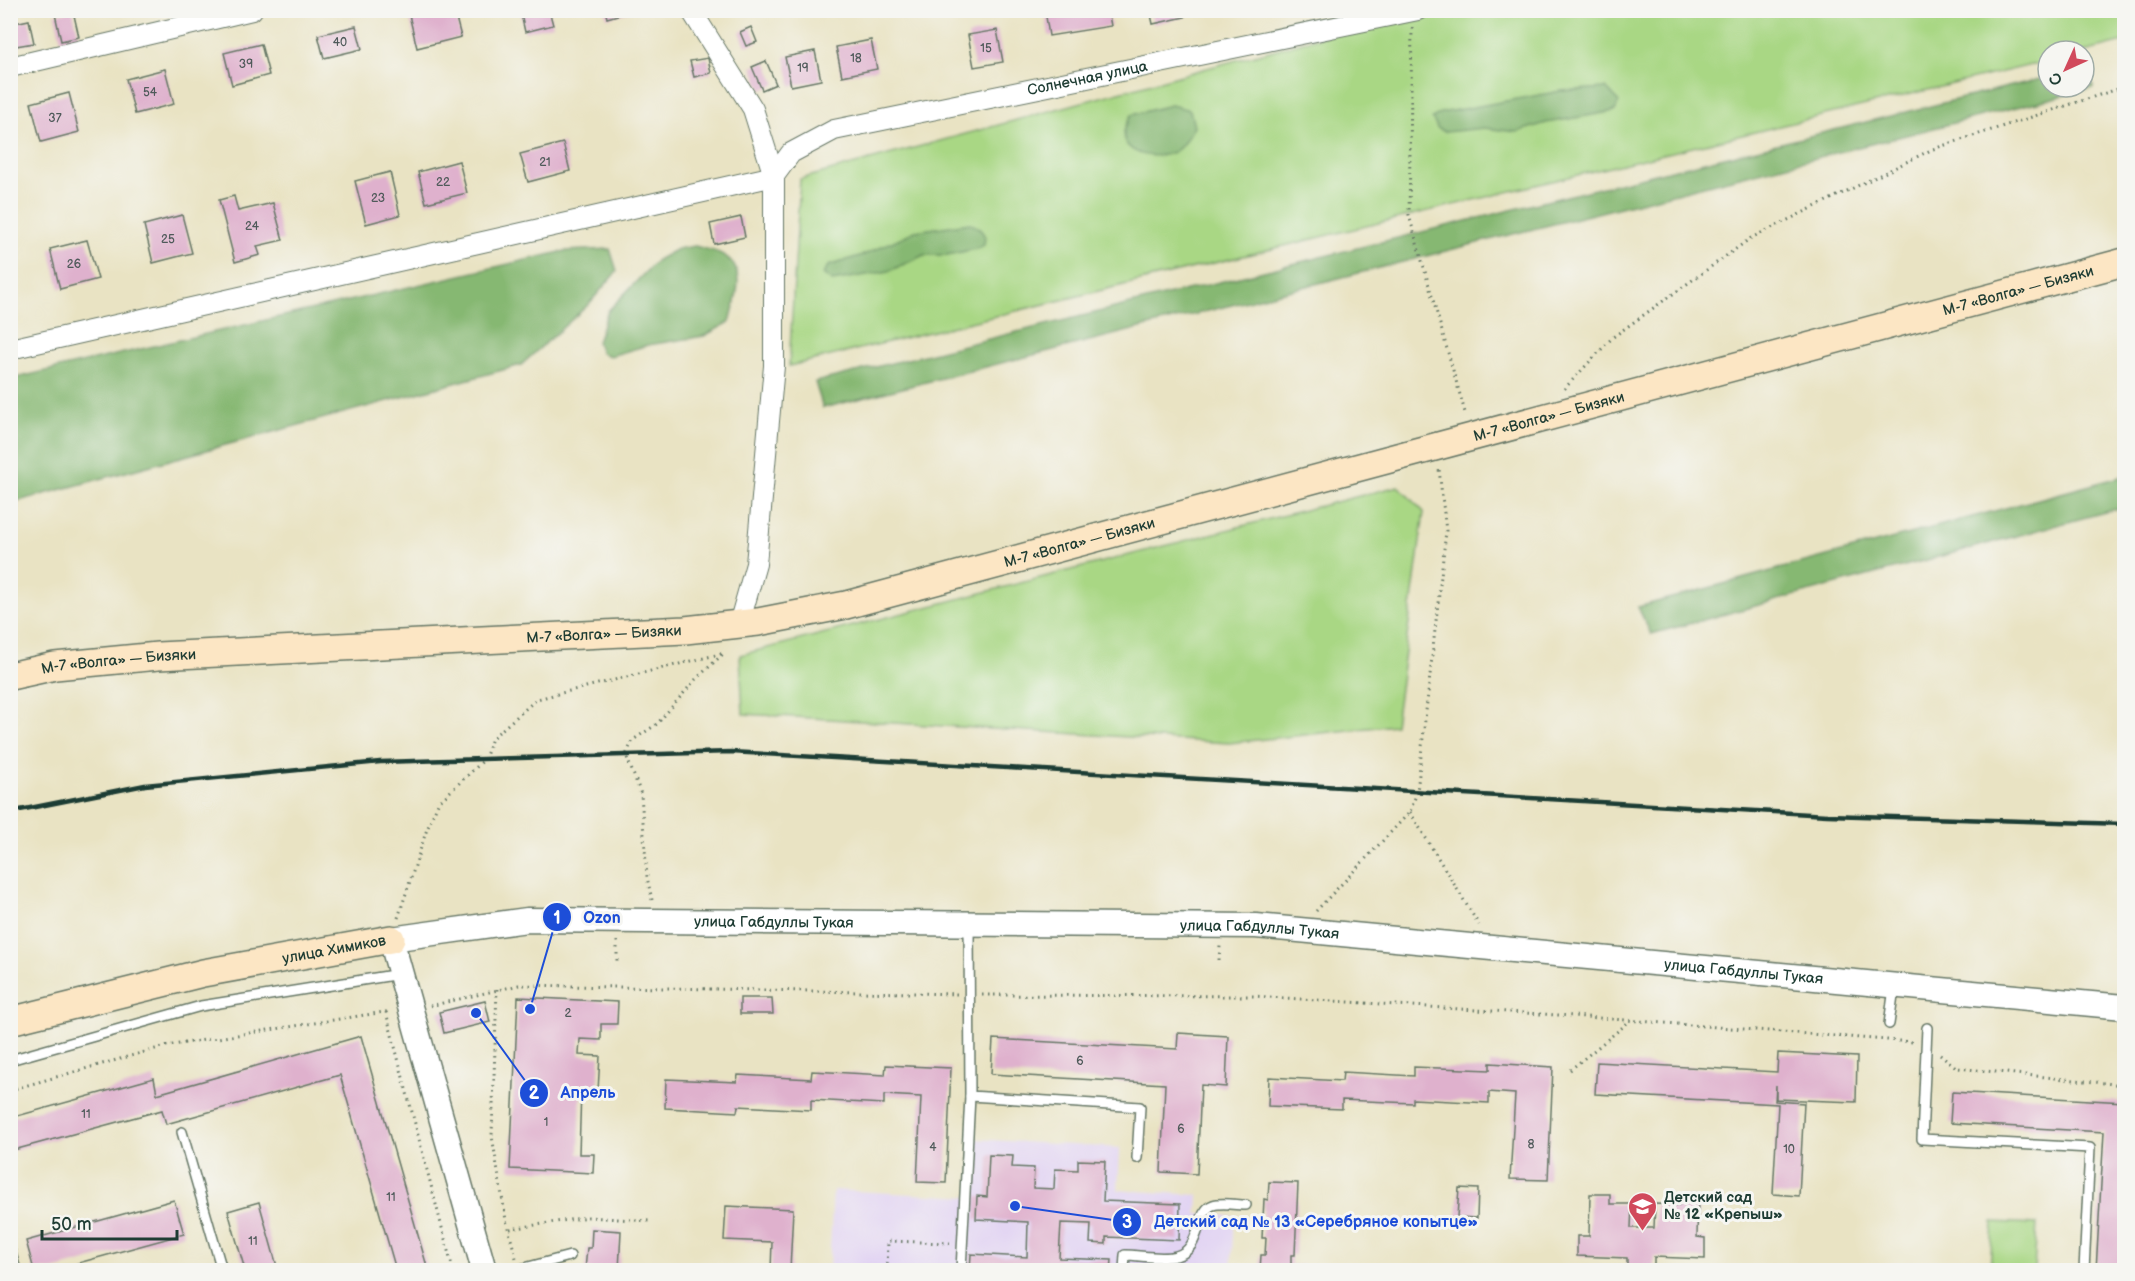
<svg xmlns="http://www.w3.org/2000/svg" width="2135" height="1281" viewBox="0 0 2135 1281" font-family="'Balsamiq Sans',sans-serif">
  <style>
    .built { fill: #e2d4f3 }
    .green { fill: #a9d784; stroke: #648a5c; stroke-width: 1.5 }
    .forest { fill: #86b872; stroke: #527a53; stroke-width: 1.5 }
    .building { fill: #dfb1cd }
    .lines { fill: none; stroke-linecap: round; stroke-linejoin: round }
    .service-casing { stroke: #676; stroke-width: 12 }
    .minor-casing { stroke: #676; stroke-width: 22 }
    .tertiary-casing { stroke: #676; stroke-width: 27 }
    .secondary-casing { stroke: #676; stroke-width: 30 }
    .path { stroke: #676; stroke-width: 3; stroke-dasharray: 1.5 4.5; stroke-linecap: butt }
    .service { stroke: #fff; stroke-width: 9 }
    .minor { stroke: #fff; stroke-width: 20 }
    .tertiary { stroke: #fff; stroke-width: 24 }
    .secondary { stroke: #fce6c4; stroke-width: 27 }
    .rail { stroke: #1f3d34; stroke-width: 4.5 }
    .labels { text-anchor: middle; stroke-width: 6; stroke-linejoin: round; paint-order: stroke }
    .number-label { font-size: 12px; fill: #4f5a5a }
    .street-label { font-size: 15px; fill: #1f3d34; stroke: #f6f6f2 }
    .poi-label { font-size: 15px; font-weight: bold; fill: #1f3d34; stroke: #f6f6f2; text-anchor: start }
    .leader { fill: none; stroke: #1d4ed8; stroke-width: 2 }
    .callout-dot { fill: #1d4ed8; stroke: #f6f6f2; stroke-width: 2 }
    .mark-label { font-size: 18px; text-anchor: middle; font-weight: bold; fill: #fff }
    .callout-label { font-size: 16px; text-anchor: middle; font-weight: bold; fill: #1d4ed8; stroke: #f6f6f2; stroke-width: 6; stroke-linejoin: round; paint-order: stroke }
  </style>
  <rect width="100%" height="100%" fill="#f6f6f2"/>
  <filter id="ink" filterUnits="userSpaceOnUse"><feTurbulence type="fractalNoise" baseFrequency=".0167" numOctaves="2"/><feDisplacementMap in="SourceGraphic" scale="12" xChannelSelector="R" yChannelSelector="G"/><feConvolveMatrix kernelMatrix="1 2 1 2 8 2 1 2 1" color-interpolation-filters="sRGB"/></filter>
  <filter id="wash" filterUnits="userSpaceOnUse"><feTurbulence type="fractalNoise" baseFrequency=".008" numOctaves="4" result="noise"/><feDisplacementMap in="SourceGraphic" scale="24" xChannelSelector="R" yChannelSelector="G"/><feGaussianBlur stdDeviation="1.35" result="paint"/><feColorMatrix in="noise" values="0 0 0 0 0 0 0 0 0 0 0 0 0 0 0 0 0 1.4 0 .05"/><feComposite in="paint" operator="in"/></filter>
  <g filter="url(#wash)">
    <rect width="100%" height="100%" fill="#e9e3c3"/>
    <polygon class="built" points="973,1139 1120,1148 1118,1190 1198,1195 1197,1214 1234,1216 1231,1270 829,1270 833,1190 970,1197"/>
    <g class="green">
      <polygon points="1473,10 2124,11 2124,42 2084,52 2048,51 2048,61 789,366 800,179 1354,28"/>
      <polygon points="1398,486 1424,512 1395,725 1229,743 743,714 740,655"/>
      <polygon points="1993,1222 2037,1224 2034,1270 1990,1270"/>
    </g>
    <g class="forest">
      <polygon points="2089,67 2093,88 823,408 815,382 2048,77 2048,87 2084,87 2084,69"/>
      <polygon points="1606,88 1619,102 1615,111 1546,123 1517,132 1484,128 1445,132 1437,128 1432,118 1441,113 1561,91"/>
      <path d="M1171,105L1190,110L1194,127C1189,134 1184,145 1177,150C1162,161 1122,157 1124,133C1124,127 1129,120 1131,115Z"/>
      <polygon points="970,223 979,228 985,236 984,245 976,249 947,255 924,255 889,271 832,281 823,274 828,266 866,254 915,231"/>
      <path d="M695,246C704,249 716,250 723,255C748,268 735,301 730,322L704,336L648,345L610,356L601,353L597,342L608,311L657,260L677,249Z"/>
      <polygon points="610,249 617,271 588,305 521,365 11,503 11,379 565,251"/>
      <polygon points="2124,476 2124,507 1651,634 1638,607"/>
    </g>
    <g id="blocks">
      <g class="building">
        <polygon points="426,10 454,10 461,37 417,48 409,15"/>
        <polygon points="520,10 549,10 553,25 525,32"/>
        <polygon points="605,10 632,10 632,11 607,18"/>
        <polygon points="1045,10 1108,10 1111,26 1049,36"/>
        <polygon points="1150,10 1183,10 1185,17 1153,24"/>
        <polygon points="73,11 79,37 61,41 55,14"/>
        <polygon points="29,20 34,43 10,47 10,24"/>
        <polygon points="356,26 362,49 324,58 318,35"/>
        <polygon points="751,27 757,42 746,46 740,32"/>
        <polygon points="997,30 1003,62 974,67 968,35"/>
        <polygon points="871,40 877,69 842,76 836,47"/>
        <polygon points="261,44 269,75 232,85 224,53"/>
        <polygon points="815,51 821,80 791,86 785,57"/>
        <polygon points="708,58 711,73 694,77 690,61"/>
        <polygon points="766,61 776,84 762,90 752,67"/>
        <polygon points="165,69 174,104 135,114 126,79"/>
        <polygon points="69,93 79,132 41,142 31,103"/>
        <polygon points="563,143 570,171 528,182 520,154"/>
        <polygon points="459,161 467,193 426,203 418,172"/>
        <polygon points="390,172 400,215 366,224 355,181"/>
        <polygon points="234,196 238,211 273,203 283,240 257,246 260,255 235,262 219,200"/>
        <polygon points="182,215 192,253 153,263 144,225"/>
        <polygon points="741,217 745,237 714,244 710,224"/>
        <polygon points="87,240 98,279 60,289 50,249"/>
        <polygon points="518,997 618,1002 617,1024 601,1024 601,1040 580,1039 579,1055 600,1056 598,1091 581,1090 579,1154 594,1154 593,1173 510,1169"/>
        <polygon points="740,998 772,998 773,1014 740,1014"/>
        <polygon points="485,1001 490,1022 444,1033 439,1012"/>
        <polygon points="1178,1033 1228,1036 1226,1087 1201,1085 1197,1174 1161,1172 1165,1084 991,1074 993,1039 1177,1049"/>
        <polygon points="361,1036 428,1270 396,1270 340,1075 166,1124 162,1110 10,1151 10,1118 154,1078 157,1094"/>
        <polygon points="1778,1053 1857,1057 1856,1102 1776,1099 1776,1085 1775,1101 1804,1103 1799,1196 1773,1194 1778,1104 1595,1094 1597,1062 1777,1072"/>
        <polygon points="1490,1063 1553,1067 1548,1180 1510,1179 1515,1094 1489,1092 1489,1103 1413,1099 1413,1103 1342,1100 1342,1109 1268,1106 1269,1077 1342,1081 1343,1072 1414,1076 1414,1067 1490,1070"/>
        <polygon points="886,1065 951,1068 946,1183 917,1182 921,1097 884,1095 884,1104 811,1100 811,1110 738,1106 737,1112 665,1108 666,1079 737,1082 738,1075 811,1079 812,1071 885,1075"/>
        <polygon points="1952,1092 2124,1102 2124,1270 2096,1270 2104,1132 1950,1123"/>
        <polygon points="989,1155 1013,1156 1012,1167 1034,1168 1033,1188 1054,1189 1055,1169 1078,1170 1078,1160 1105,1161 1103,1201 1180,1204 1179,1240 1106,1237 1106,1244 1090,1243 1091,1224 1061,1223 1059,1258 1112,1260 1111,1270 970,1270 971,1254 1027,1257 1028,1222 976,1219 977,1196 987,1197"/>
        <polygon points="1269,1182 1298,1183 1295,1255 1291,1255 1291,1265 1311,1266 1311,1270 1260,1270 1261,1255 1265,1255 1266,1238 1262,1238 1264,1199 1268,1200"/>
        <polygon points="1459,1188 1478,1189 1477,1218 1457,1217"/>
        <polygon points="1590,1194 1610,1194 1610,1204 1632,1204 1631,1228 1654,1228 1655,1204 1679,1205 1679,1197 1698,1198 1697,1237 1705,1238 1705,1259 1654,1257 1654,1270 1627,1270 1627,1258 1577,1256 1577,1236 1589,1236"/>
        <polygon points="174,1200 184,1234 53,1270 34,1270 26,1241"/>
        <polygon points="259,1202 278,1270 245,1270 228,1211"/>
        <polygon points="726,1206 793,1209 790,1270 771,1270 772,1242 724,1240"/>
        <polygon points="592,1229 621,1231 619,1270 585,1270 587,1248 591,1248"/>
      </g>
    </g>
  </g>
  <g filter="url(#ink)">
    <use href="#blocks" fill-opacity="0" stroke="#676" stroke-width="1.5"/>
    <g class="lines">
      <defs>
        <g id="service">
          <polyline points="969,924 970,1096 1140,1107 1137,1158"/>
          <polyline points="1889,1024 1894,988"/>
          <polyline points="1927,1028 1922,1139 2090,1148 2084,1270"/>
          <polyline points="10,1060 201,1006 400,974"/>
          <polyline points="182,1132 222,1270"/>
          <polyline points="10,1250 16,1270"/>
          <polyline points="517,1270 570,1256"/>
          <polyline points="961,1270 970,1096"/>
          <path d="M1124,1270L1125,1255C1140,1255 1161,1260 1176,1256C1202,1250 1195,1211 1213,1205C1222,1202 1237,1205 1246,1205"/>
        </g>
        <g id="minor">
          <polyline points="691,10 753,109 774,176 774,366 756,564 739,624"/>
          <polyline points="10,67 252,10"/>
          <path id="s1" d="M774,176L791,153L834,130L1418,10"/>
          <polyline points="10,349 774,176"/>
        </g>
        <g id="tertiary">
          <path id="s2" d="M484,1270L391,939L527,920L1256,926L2124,1007"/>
        </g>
        <g id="secondary">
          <path id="s3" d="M10,676L55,666L158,656L685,630L758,622L846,605L2124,262"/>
          <path id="s4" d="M10,1021L203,973L391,939"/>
        </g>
      </defs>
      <use href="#service" class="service-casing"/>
      <use href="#minor" class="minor-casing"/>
      <use href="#tertiary" class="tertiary-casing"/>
      <use href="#secondary" class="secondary-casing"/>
      <g class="path">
        <polyline points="1412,28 1409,215 1466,416"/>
        <polyline points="1564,389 1613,337 1751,238 1933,149 2124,87"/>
        <polyline points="1410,812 1479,925"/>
        <polyline points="652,900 647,877 641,794 626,755 633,740 657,724 695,680 723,654"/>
        <polyline points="1316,911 1410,812 1417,792 1446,531 1439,469"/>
        <polyline points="398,918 426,832 438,803 485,759 492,738 537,699 724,653"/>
        <polyline points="617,941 617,961"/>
        <polyline points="1219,960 1220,946"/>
        <polyline points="497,989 492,1136 506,1220 516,1258"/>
        <polyline points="982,995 1253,996 1573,1016 1913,1042"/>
        <polyline points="430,1006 519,985 958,994"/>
        <polyline points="386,1012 453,1270"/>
        <polyline points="1940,1054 1957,1068 2124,1085"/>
        <polyline points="1570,1070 1630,1021"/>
        <polyline points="10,1090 166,1046 391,1011"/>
        <polyline points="510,1229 588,1217 649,1221"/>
        <polyline points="887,1270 888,1241 950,1243"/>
      </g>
      <use href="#service" class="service"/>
      <use href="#minor" class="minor"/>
      <use href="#tertiary" class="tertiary"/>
      <use href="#secondary" class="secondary"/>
      <polyline class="rail" points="10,812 145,785 380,762 731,752 1827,815 2124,824"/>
    </g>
  </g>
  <defs>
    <symbol id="school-pin" viewBox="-11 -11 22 30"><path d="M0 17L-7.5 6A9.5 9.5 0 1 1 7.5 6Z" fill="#d1495b" stroke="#f6f6f2"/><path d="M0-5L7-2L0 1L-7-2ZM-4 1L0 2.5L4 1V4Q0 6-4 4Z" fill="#fff"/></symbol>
  </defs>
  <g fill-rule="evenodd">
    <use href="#school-pin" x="1626" y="1190" width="33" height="45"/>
  </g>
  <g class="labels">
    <g class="number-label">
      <text x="340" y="46">40</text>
      <text x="986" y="52">15</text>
      <text x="856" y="62">18</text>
      <text x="246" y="68">39</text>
      <text x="803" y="72">19</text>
      <text x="150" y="96">54</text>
      <text x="55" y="122">37</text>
      <text x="545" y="166">21</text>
      <text x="443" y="186">22</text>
      <text x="378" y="202">23</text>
      <text x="252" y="230">24</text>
      <text x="168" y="243">25</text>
      <text x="74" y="268">26</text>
      <text x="568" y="1017">2</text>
      <text x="1080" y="1065">6</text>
      <text x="86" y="1118">11</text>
      <text x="546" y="1126">1</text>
      <text x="1181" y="1133">6</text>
      <text x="1531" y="1148">8</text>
      <text x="933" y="1151">4</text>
      <text x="1789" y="1153">10</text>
      <text x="391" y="1201">11</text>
      <text x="253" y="1245">11</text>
    </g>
    <g class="street-label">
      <text dy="5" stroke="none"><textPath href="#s1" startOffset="336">Солнечная улица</textPath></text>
      <text dy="5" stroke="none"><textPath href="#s3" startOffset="2054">М-7 «Волга» — Бизяки</textPath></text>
      <text dy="5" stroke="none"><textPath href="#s3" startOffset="1568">М-7 «Волга» — Бизяки</textPath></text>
      <text dy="5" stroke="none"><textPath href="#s3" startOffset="1082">М-7 «Волга» — Бизяки</textPath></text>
      <text dy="5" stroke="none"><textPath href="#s3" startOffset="596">М-7 «Волга» — Бизяки</textPath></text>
      <text dy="5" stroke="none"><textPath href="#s3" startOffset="110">М-7 «Волга» — Бизяки</textPath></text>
      <text dy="5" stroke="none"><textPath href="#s2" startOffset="728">улица Габдуллы Тукая</textPath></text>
      <text dy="5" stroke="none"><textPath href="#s2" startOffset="1214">улица Габдуллы Тукая</textPath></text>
      <text dy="5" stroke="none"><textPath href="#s4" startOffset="332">улица Химиков</textPath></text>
      <text dy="5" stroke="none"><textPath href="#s2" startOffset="1700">улица Габдуллы Тукая</textPath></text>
    </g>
    <g class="poi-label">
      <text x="1664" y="1202">Детский сад<tspan x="1664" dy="17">№ 12 «Крепыш»</tspan></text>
    </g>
  </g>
  <path class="leader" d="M530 1009L557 917M476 1013L534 1093M1015 1206L1127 1222"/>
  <g class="callout-dot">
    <circle cx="530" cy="1009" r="6"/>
    <circle cx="476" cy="1013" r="6"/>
    <circle cx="1015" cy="1206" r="6"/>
    <circle cx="557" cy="917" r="15"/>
    <circle cx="534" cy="1093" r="15"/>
    <circle cx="1127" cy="1222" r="15"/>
  </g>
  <g class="mark-label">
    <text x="557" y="924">1</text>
    <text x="534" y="1099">2</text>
    <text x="1127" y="1228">3</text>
  </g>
  <g class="callout-label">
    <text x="602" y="923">Ozon</text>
    <text x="588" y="1098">Апрель</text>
    <text x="1316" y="1227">Детский сад № 13 «Серебряное копытце»</text>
  </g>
  <rect width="2135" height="1281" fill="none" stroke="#f6f6f2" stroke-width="36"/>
  <g transform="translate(2066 69) rotate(225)"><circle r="28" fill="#f6f6f2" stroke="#a0aca6" stroke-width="1.5"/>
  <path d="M0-4.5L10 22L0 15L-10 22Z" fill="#d1495b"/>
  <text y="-9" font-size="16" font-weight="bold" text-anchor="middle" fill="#1f3d34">С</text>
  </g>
  <path d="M42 1230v9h135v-9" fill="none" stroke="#1f3d34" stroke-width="3"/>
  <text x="51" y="1230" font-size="18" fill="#1f3d34" stroke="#f6f6f2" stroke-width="4.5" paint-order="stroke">50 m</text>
</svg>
